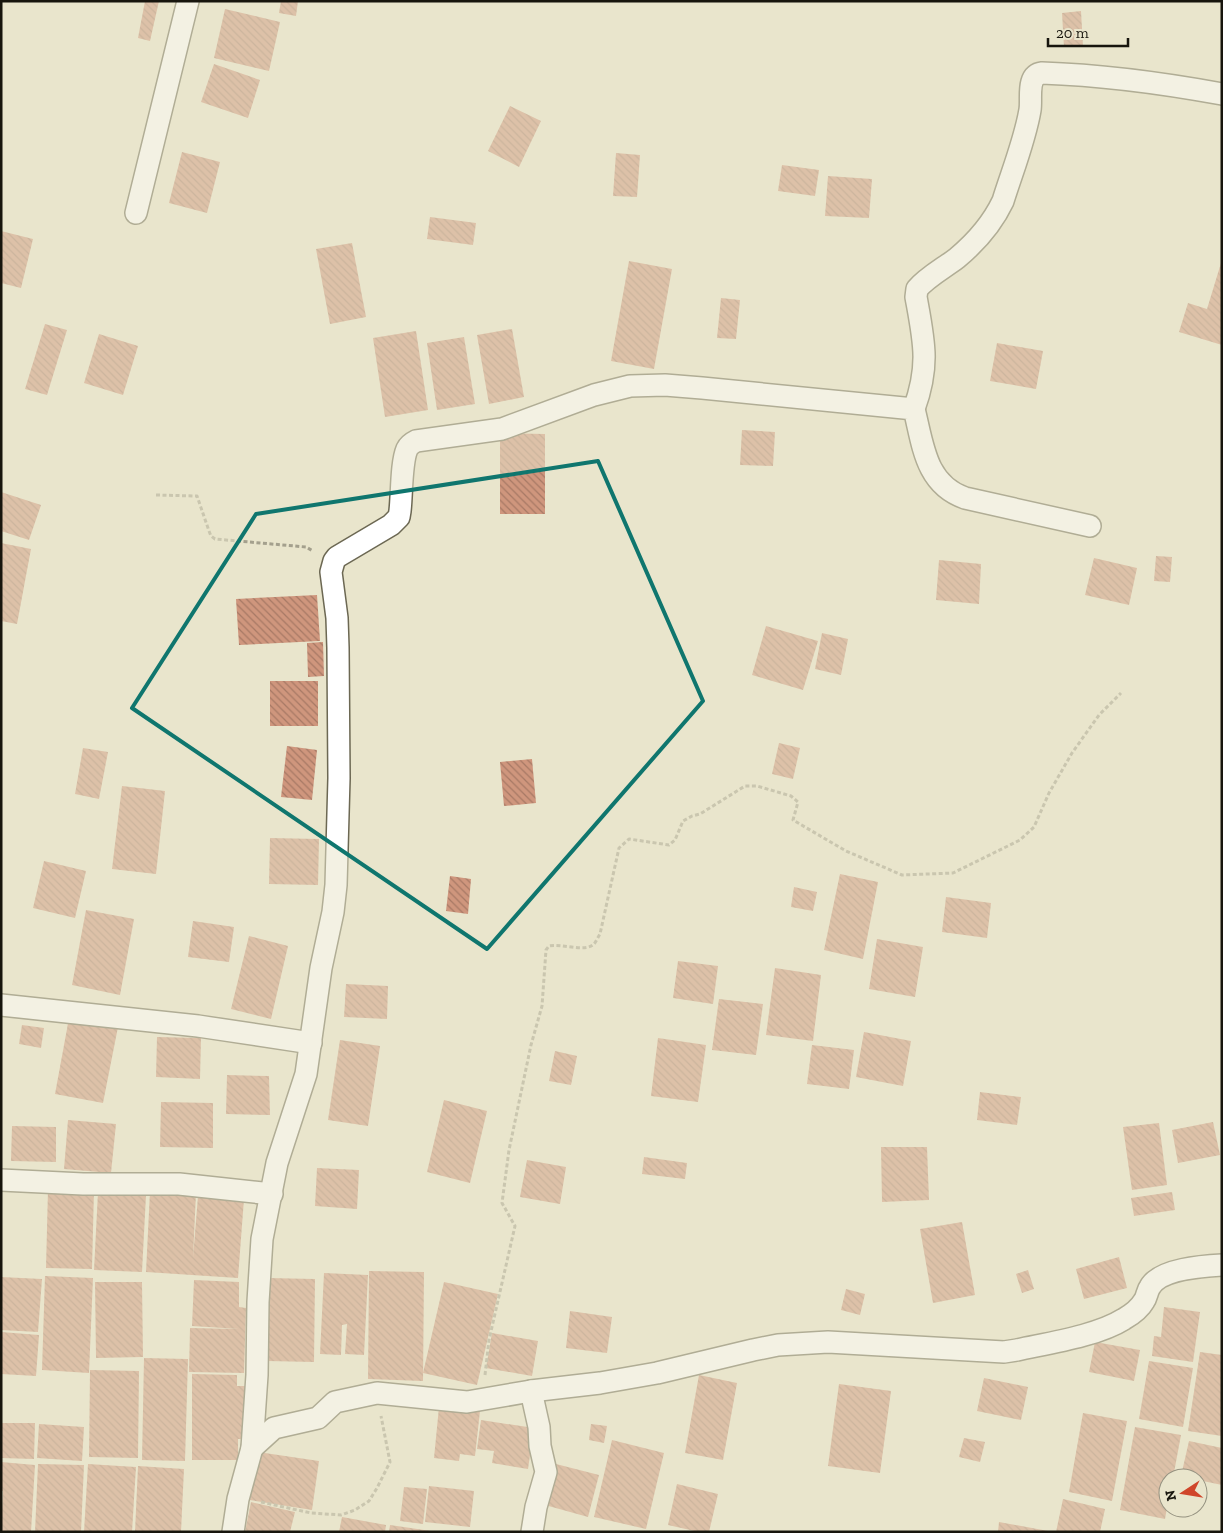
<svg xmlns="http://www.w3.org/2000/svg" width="1223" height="1533" viewBox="0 0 1223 1533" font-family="'Zilla Slab',serif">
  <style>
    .building { fill: url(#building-back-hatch) }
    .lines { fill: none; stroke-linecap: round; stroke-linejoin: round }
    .street-casing { stroke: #6c6853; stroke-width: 24 }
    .path { stroke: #a4a08d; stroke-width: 3; stroke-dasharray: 4 2.5; stroke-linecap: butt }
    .street { stroke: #fff; stroke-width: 21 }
    .marked { fill: none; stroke: #0f766e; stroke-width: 4; stroke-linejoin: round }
  </style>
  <defs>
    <pattern id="building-back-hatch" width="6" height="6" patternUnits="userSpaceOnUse" patternTransform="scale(1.25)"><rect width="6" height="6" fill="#cf967d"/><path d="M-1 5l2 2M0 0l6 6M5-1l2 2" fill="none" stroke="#a77965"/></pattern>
  </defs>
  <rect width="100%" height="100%" fill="#e9e5cc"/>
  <g class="building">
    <polygon points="145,1 159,1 150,41 138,38"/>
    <polygon points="281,1 298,1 296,16 279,13"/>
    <polygon points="225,9 280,22 269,71 214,58"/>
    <polygon points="1081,11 1083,46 1064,47 1062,13"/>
    <polygon points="214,64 260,80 248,118 201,102"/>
    <polygon points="510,106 541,121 519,167 488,151"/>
    <polygon points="182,152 220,162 207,213 169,203"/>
    <polygon points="616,153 640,155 637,197 613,196"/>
    <polygon points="782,165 819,170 815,196 778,191"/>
    <polygon points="828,176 872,179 869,218 825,216"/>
    <polygon points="430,217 476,223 473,245 427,239"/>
    <polygon points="1,231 33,239 21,288 1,283"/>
    <polygon points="352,243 366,317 330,324 316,249"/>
    <polygon points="629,261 672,269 654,369 611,361"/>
    <polygon points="1221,263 1222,263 1222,345 1179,332 1188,303 1207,309"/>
    <polygon points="721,298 740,300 736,339 717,338"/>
    <polygon points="45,324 67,330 47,395 25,389"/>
    <polygon points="512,329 524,397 489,404 477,335"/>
    <polygon points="416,331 428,410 385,417 373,338"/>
    <polygon points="99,334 138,346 123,395 84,383"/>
    <polygon points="464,337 475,404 437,410 427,343"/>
    <polygon points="997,343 1043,351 1036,389 990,381"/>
    <polygon points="742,430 775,432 773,466 740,465"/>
    <polygon points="500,433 545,434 545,514 500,514"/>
    <polygon points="1,492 41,505 29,540 1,531"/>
    <polygon points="1,543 31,549 17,624 1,621"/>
    <polygon points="1156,556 1172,557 1170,582 1154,581"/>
    <polygon points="1094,558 1137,568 1129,605 1085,595"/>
    <polygon points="939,560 981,564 979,604 936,600"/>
    <polygon points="317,595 320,641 239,645 236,599"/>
    <polygon points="766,626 818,641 803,690 752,675"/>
    <polygon points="822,633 848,639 841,675 815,669"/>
    <polygon points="323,642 324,676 308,677 307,643"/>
    <rect x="270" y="681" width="48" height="45"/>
    <polygon points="779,743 800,748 793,779 772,774"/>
    <polygon points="287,746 317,750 312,800 281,797"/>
    <polygon points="83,748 108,752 99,799 75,794"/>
    <polygon points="532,759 536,803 504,806 500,762"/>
    <polygon points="122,786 165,791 156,874 112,869"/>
    <polygon points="270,838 319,839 318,885 269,884"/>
    <polygon points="44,861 86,871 75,918 33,908"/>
    <polygon points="840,874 878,882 863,959 824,950"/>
    <polygon points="450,876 471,879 468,914 446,911"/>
    <polygon points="794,887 817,892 813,911 791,907"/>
    <polygon points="946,897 991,903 987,938 942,932"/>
    <polygon points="86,910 134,919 120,995 72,985"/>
    <polygon points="193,921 234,927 229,962 188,957"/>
    <polygon points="249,936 288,946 271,1019 231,1009"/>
    <polygon points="877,939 923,947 915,997 869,989"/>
    <polygon points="678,961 718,966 713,1004 673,998"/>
    <polygon points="775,968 821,975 813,1041 766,1035"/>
    <polygon points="346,984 388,986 387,1019 344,1017"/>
    <polygon points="719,999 763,1004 756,1055 712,1050"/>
    <polygon points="69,1018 118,1027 103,1103 55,1094"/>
    <polygon points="22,1025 44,1028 41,1048 19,1044"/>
    <polygon points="864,1032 911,1041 903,1086 856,1077"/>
    <polygon points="157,1037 201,1038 200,1079 156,1077"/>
    <polygon points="658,1038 706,1045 698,1102 651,1096"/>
    <polygon points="340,1040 380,1046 368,1126 328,1120"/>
    <polygon points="812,1045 854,1050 849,1089 807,1084"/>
    <polygon points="555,1051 577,1056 571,1085 549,1081"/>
    <polygon points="227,1075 269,1076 270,1115 226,1114"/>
    <polygon points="980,1092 1021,1097 1017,1125 977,1120"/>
    <polygon points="444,1100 487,1111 470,1183 427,1172"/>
    <polygon points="161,1102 213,1103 213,1148 160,1147"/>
    <polygon points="68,1120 116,1124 111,1173 64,1169"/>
    <polygon points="1213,1122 1220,1155 1178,1163 1172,1130"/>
    <polygon points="1159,1123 1167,1185 1132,1190 1123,1127"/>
    <polygon points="12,1126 56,1127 56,1162 11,1161"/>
    <polygon points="881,1147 927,1147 929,1200 882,1202"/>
    <polygon points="644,1157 687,1163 685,1179 642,1174"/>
    <polygon points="527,1160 566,1167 560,1204 520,1197"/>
    <polygon points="317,1168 359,1170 357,1209 315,1206"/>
    <polygon points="48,1189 94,1190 92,1269 46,1268"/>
    <polygon points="150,1191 196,1193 193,1258 198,1196 244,1199 238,1278 146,1272"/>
    <polygon points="98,1192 146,1195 142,1272 94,1270"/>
    <polygon points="1172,1192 1175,1210 1134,1216 1131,1198"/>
    <polygon points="962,1222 975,1295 933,1303 920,1229"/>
    <polygon points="1119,1257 1127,1288 1084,1299 1076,1269"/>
    <polygon points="1028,1270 1034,1289 1022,1293 1016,1274"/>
    <polygon points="369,1271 424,1272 423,1381 368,1379"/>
    <polygon points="324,1273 368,1275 364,1355 345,1354 347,1324 342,1325 341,1355 320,1354"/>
    <polygon points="45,1276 93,1278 89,1373 42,1370"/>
    <polygon points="1,1277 42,1279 38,1332 1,1330"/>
    <polygon points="268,1278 315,1279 314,1362 267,1361"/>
    <polygon points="194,1280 239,1282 239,1307 246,1308 244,1373 189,1372 190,1328 239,1329 192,1326"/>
    <polygon points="95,1282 142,1282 143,1357 96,1358"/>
    <polygon points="444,1282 498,1294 477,1385 423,1373"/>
    <polygon points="846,1289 865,1294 860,1315 841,1310"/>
    <polygon points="1164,1307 1200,1312 1193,1362 1152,1356 1154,1336 1161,1337"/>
    <polygon points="570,1311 612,1317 607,1353 566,1348"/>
    <polygon points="1,1332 39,1335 36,1376 1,1374"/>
    <polygon points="492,1333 538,1341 532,1376 486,1368"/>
    <polygon points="1095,1342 1140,1350 1134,1381 1089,1372"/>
    <polygon points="1200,1352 1222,1355 1222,1436 1188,1431"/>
    <polygon points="144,1358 188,1359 185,1461 142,1460"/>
    <polygon points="1149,1361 1193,1368 1183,1427 1139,1419"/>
    <polygon points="90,1370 139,1371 138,1458 89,1457"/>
    <polygon points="192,1374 237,1375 237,1386 246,1386 246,1439 238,1439 238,1460 192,1460"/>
    <polygon points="699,1375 737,1383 723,1460 685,1453"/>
    <polygon points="984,1378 1028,1387 1021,1420 977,1411"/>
    <polygon points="839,1384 891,1391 880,1473 828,1466"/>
    <polygon points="439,1407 480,1411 475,1456 460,1454 459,1461 434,1458"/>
    <polygon points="1083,1413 1127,1421 1112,1501 1069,1492"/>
    <polygon points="481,1420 534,1428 528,1469 492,1463 494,1451 477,1449"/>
    <polygon points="1,1423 35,1423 34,1459 1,1458"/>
    <polygon points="39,1424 84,1427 82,1461 37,1458"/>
    <polygon points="591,1424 607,1426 604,1443 589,1440"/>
    <polygon points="1135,1427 1181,1435 1173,1478 1168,1478 1168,1502 1165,1519 1120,1510"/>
    <polygon points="964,1438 985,1442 980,1462 959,1457"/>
    <polygon points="612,1440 664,1453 646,1529 594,1517"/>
    <polygon points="1189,1441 1222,1448 1222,1485 1198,1480 1198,1478 1181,1476"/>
    <polygon points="258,1452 319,1461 312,1510 250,1500"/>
    <polygon points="1,1462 35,1465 31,1532 1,1532 3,1491 1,1491"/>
    <polygon points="38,1464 84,1465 81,1532 35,1532"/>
    <polygon points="88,1464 136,1467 132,1532 84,1532"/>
    <polygon points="556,1464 599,1475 588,1517 545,1505"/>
    <polygon points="138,1466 184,1469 181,1532 135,1532"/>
    <polygon points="677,1484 718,1494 709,1532 699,1532 668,1525"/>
    <polygon points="429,1486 474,1491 470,1527 425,1522"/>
    <polygon points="404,1487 427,1489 423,1524 400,1521"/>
    <polygon points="1063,1499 1105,1509 1100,1532 1056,1532"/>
    <polygon points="251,1502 295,1512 290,1532 245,1532"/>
    <polygon points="342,1517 386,1525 385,1532 339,1532"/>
    <polygon points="999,1522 1048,1531 1048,1532 998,1532"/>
    <polygon points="390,1525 431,1531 431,1532 389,1532"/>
  </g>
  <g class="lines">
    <defs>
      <g id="street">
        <polyline points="136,213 188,1"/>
        <path d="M914,409C930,365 924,341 916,297L917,289C927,277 944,268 957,258C975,243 993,222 1003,201C1012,172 1025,140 1030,110C1032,99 1026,75 1042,73C1103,75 1162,83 1222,94"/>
        <polyline points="1,1005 198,1026 311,1043"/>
        <polyline points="1,1180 83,1184 179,1184 272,1194"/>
        <polyline points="531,1391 539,1427 540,1446 546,1472 536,1507 532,1532"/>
        <path d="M252,1448L274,1428L318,1418L335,1402L377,1393L467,1402L531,1391L600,1383L657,1373L753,1350L778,1345L828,1342L1004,1352L1017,1350C1049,1343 1097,1336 1124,1319C1131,1315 1140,1308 1144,1301C1147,1297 1147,1291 1150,1287C1160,1269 1203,1266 1222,1265"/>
        <path d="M233,1532L238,1499L252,1448L257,1375L258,1302L262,1239L277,1163L306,1074L321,968L333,912L336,885L339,778L338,648L337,618L331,572L334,561L337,557L391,525L399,517L400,511C402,494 401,463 407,449C409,445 412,443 416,441L502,429L594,395L630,386L665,385L702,388L914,409C923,444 925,484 965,498L1090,526"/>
      </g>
    </defs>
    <use href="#street" class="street-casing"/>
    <g class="path">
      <polyline points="156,495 197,496 209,531 211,536 215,539 306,547 313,551"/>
      <path d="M485,1375L489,1340L515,1226L502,1203L509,1150L531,1045L542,1006L546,950L549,946C561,943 585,953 594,944C596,942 598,937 600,934L619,848L629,839L669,845L675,840L683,821L692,816L700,814L745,786H757L791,796L798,802L793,820L846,851L902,875L953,873L1020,840L1034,827L1049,793L1072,753L1099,715L1121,693"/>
      <polyline points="261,1502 311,1513 341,1515 355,1510 369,1501 377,1488 390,1462 381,1416"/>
    </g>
    <use href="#street" class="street"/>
  </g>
  <path d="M0 0H1223V1533H0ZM598,461L703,701L487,949L132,708L256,514Z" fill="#e9e5cc" fill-opacity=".55" fill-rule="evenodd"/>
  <path class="marked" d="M598,461L703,701L487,949L132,708L256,514Z"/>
  <rect width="1223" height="1533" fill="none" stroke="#17150d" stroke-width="5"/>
  <g transform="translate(1183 1493) rotate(258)"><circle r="24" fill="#e9e5cc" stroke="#959280"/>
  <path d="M0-4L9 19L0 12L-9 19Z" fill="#d0452a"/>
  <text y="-8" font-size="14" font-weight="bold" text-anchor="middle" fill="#17150d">N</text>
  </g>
  <path d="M1048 38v8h80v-8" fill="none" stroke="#17150d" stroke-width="2.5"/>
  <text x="1056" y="38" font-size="15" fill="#17150d" stroke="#e9e5cc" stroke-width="4" paint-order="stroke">20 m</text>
</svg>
